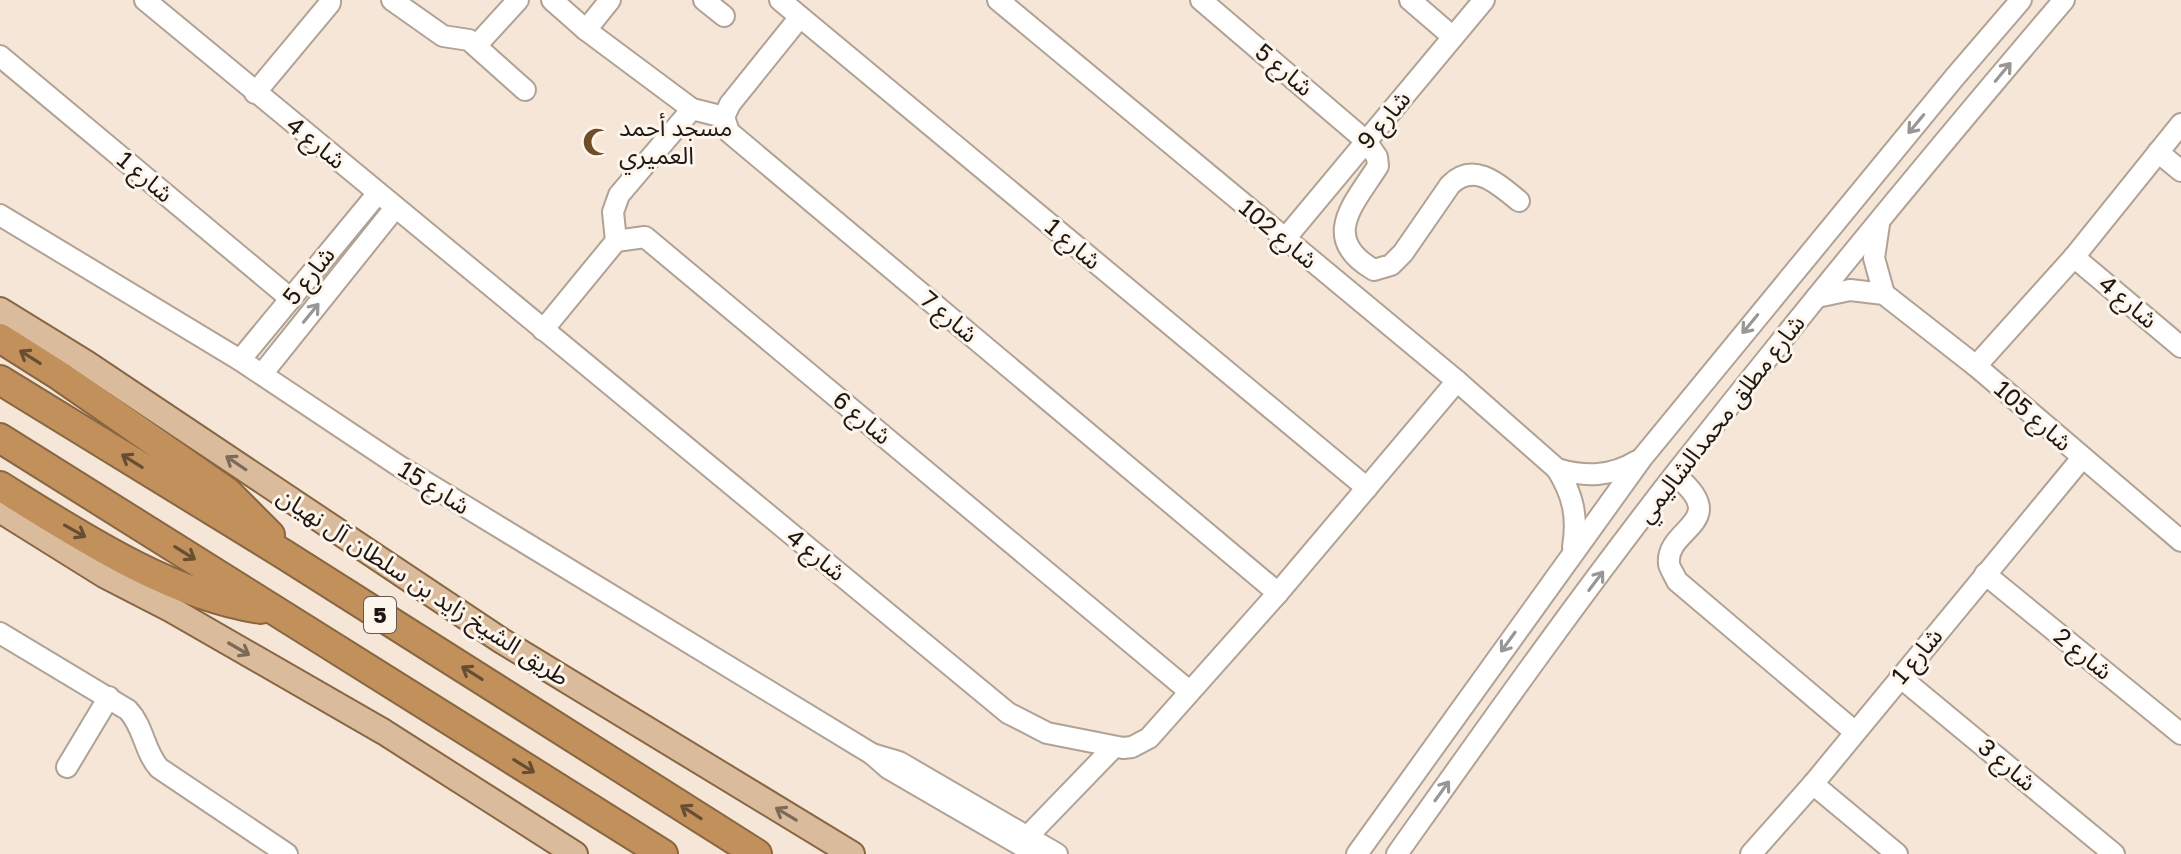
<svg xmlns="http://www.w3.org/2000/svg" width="2181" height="854" viewBox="0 0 2181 854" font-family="'Golos Text','Noto Sans Arabic',sans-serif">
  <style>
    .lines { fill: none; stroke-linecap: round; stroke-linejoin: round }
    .minor-casing { stroke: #b0a294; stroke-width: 24 }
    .major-casing { stroke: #886642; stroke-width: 28 }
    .highway-casing { stroke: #886642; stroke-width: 32 }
    .minor { stroke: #fff; stroke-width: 20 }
    .major { stroke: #dabc9d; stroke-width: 24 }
    .highway { stroke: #c2905b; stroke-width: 28 }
    .oneway { stroke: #999795 }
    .oneway2 { stroke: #674e33 }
    .oneway3 { stroke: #7c6a58 }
    .labels { text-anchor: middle; stroke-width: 6; stroke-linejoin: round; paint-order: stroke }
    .shield { fill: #fef5ec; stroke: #605a54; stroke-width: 2 }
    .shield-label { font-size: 22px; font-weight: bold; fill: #1d1813 }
    .street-label { font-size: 24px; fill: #1d1813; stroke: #fef5ec }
    .poi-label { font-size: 24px; fill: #1d1813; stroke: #fef5ec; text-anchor: start }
  </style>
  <rect width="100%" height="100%" fill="#f5e6d7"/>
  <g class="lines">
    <defs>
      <g id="minor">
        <polyline points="145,0 1008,713 1047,733 1123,748 1132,747 1149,738 1278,593 1457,381"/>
        <polyline points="392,0 443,36 469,40 525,90"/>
        <polyline points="552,0 586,30 692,109 724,117"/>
        <polyline points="704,0 724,16"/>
        <polyline points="780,0 1367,488"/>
        <path d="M998,0L1457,381L1557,469C1573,495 1578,516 1573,547"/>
        <path d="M1201,0L1366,141L1377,157L1378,166C1354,204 1319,238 1374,270L1391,265L1403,253L1450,185C1474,161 1498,184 1519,201"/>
        <polyline points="1410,0 1453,37"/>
        <polyline points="800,17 730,104 724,117 729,132 1278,593"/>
        <polyline points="586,30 610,0"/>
        <polyline points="476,46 518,0"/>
        <polyline points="0,56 291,299"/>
        <polyline points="255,93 330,3 330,0"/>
        <polyline points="2158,152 2181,171"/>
        <polyline points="0,215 240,360 399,466 872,754"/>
        <polyline points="1879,224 1874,258 1884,294"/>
        <polyline points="1284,240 1484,0"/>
        <polyline points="616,241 613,212 619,195 692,109"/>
        <polyline points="2074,257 2181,347"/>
        <polyline points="1817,297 1850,290 1884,294 1976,366 2181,541"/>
        <polyline points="543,330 616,241 645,237 1189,691"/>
        <polyline points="240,360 378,193"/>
        <polyline points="1976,366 2074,257 2181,124"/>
        <polyline points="262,374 395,208"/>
        <path d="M1557,469C1585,477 1611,477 1637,461"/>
        <path d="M1675,475C1734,523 1665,527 1669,564C1670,569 1675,576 1677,581L1855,732"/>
        <polyline points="1985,574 2181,734"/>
        <path d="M0,633L128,710C144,727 144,751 159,768L287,854"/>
        <polyline points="1900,677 2114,854"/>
        <polyline points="67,767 109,697"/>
        <polyline points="1813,784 1897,854"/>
        <polyline points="1027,837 1113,748"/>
        <polyline points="1036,854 888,768 872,754 899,762 1057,854"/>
        <polyline points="1357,854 1642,458 1954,78 2021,0"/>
        <path d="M1397,854C1488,726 1579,597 1676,473C1802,313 1932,155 2064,0"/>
        <polyline points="1751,854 1813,784 2082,458"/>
      </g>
      <g id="major">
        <polyline points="0,310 86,363 502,641 852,854"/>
        <polyline points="0,510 104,575 172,610 384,732 575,854"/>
      </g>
      <g id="highway">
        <polyline points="0,338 60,376 227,492 270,535"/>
        <polyline points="0,380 285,555 757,854"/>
        <polyline points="0,438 663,854"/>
        <path d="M0,486C77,534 171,596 261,609"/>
      </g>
    </defs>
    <use href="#minor" class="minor-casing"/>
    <use href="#major" class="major-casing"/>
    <use href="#highway" class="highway-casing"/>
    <use href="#minor" class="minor"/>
    <use href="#major" class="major"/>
    <use href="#highway" class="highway"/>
  </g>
  <defs><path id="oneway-shaft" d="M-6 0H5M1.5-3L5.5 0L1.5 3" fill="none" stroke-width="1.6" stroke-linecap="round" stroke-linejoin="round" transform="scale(2)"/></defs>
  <g class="oneway">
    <use href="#oneway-shaft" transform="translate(2003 72) rotate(-50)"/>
    <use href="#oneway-shaft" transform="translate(1916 124) rotate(130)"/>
    <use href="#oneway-shaft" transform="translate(311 313) rotate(-51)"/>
    <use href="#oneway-shaft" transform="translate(1750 324) rotate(130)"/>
    <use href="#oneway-shaft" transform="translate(1596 581) rotate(-53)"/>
    <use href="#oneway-shaft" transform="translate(1508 642) rotate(126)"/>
    <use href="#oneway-shaft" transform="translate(1442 791) rotate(-54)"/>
  </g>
  <g class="oneway2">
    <use href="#oneway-shaft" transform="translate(30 357) rotate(-148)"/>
    <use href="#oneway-shaft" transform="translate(132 461) rotate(-148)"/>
    <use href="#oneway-shaft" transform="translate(75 531) rotate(29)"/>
    <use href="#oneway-shaft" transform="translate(185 553) rotate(32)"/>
    <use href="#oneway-shaft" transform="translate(472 673) rotate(-148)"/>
    <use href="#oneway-shaft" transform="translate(524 766) rotate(32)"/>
    <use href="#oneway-shaft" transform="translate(691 812) rotate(-147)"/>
  </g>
  <g class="oneway3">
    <use href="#oneway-shaft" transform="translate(236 463) rotate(-146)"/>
    <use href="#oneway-shaft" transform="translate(239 649) rotate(30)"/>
    <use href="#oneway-shaft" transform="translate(786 814) rotate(-149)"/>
  </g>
  <defs>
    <symbol id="mosque-bare" viewBox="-9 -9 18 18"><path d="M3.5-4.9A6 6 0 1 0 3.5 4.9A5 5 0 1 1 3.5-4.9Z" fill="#704d26" stroke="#fef5ec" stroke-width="2.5" paint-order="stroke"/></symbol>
  </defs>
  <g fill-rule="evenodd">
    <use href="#mosque-bare" x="577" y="122" width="40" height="40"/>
  </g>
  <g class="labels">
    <rect class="shield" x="364" y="597" width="32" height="36" rx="6"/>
    <g class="shield-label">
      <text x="380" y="623">5</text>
    </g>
    <g class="street-label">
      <text transform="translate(1284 70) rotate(40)" y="8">شارع 5</text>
      <text transform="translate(1384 120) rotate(-50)" y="8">شارع 9</text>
      <text transform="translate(316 143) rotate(39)" y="8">شارع 4</text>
      <text transform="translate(145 177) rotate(40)" y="8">شارع 1</text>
      <text transform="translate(1278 234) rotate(40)" y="8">شارع 102</text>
      <text transform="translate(1073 244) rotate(40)" y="8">شارع 1</text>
      <text transform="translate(309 276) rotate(-51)" y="8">شارع 5</text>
      <text transform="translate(2128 302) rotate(40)" y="8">شارع 4</text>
      <text transform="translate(949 317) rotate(40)" y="8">شارع 7</text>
      <text transform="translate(2033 416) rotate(41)" y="8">شارع 105</text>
      <text transform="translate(862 418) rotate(40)" y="8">شارع 6</text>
      <text transform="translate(1721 419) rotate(-52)" y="8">شارع مطلق محمدالشاليمي</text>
      <text transform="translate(434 488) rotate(32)" y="8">شارع 15</text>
      <text transform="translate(816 555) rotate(39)" y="8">شارع 4</text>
      <text transform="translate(423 587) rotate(33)" y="8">طريق الشيخ زايد بن سلطان آل نهيان</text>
      <text transform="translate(2083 654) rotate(39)" y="8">شارع 2</text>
      <text transform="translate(1917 656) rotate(-50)" y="8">شارع 1</text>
      <text transform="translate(2007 765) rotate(40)" y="8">شارع 3</text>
    </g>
    <g class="poi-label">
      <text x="619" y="136">مسجد أحمد<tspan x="619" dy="28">العميري</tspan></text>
    </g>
  </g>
</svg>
